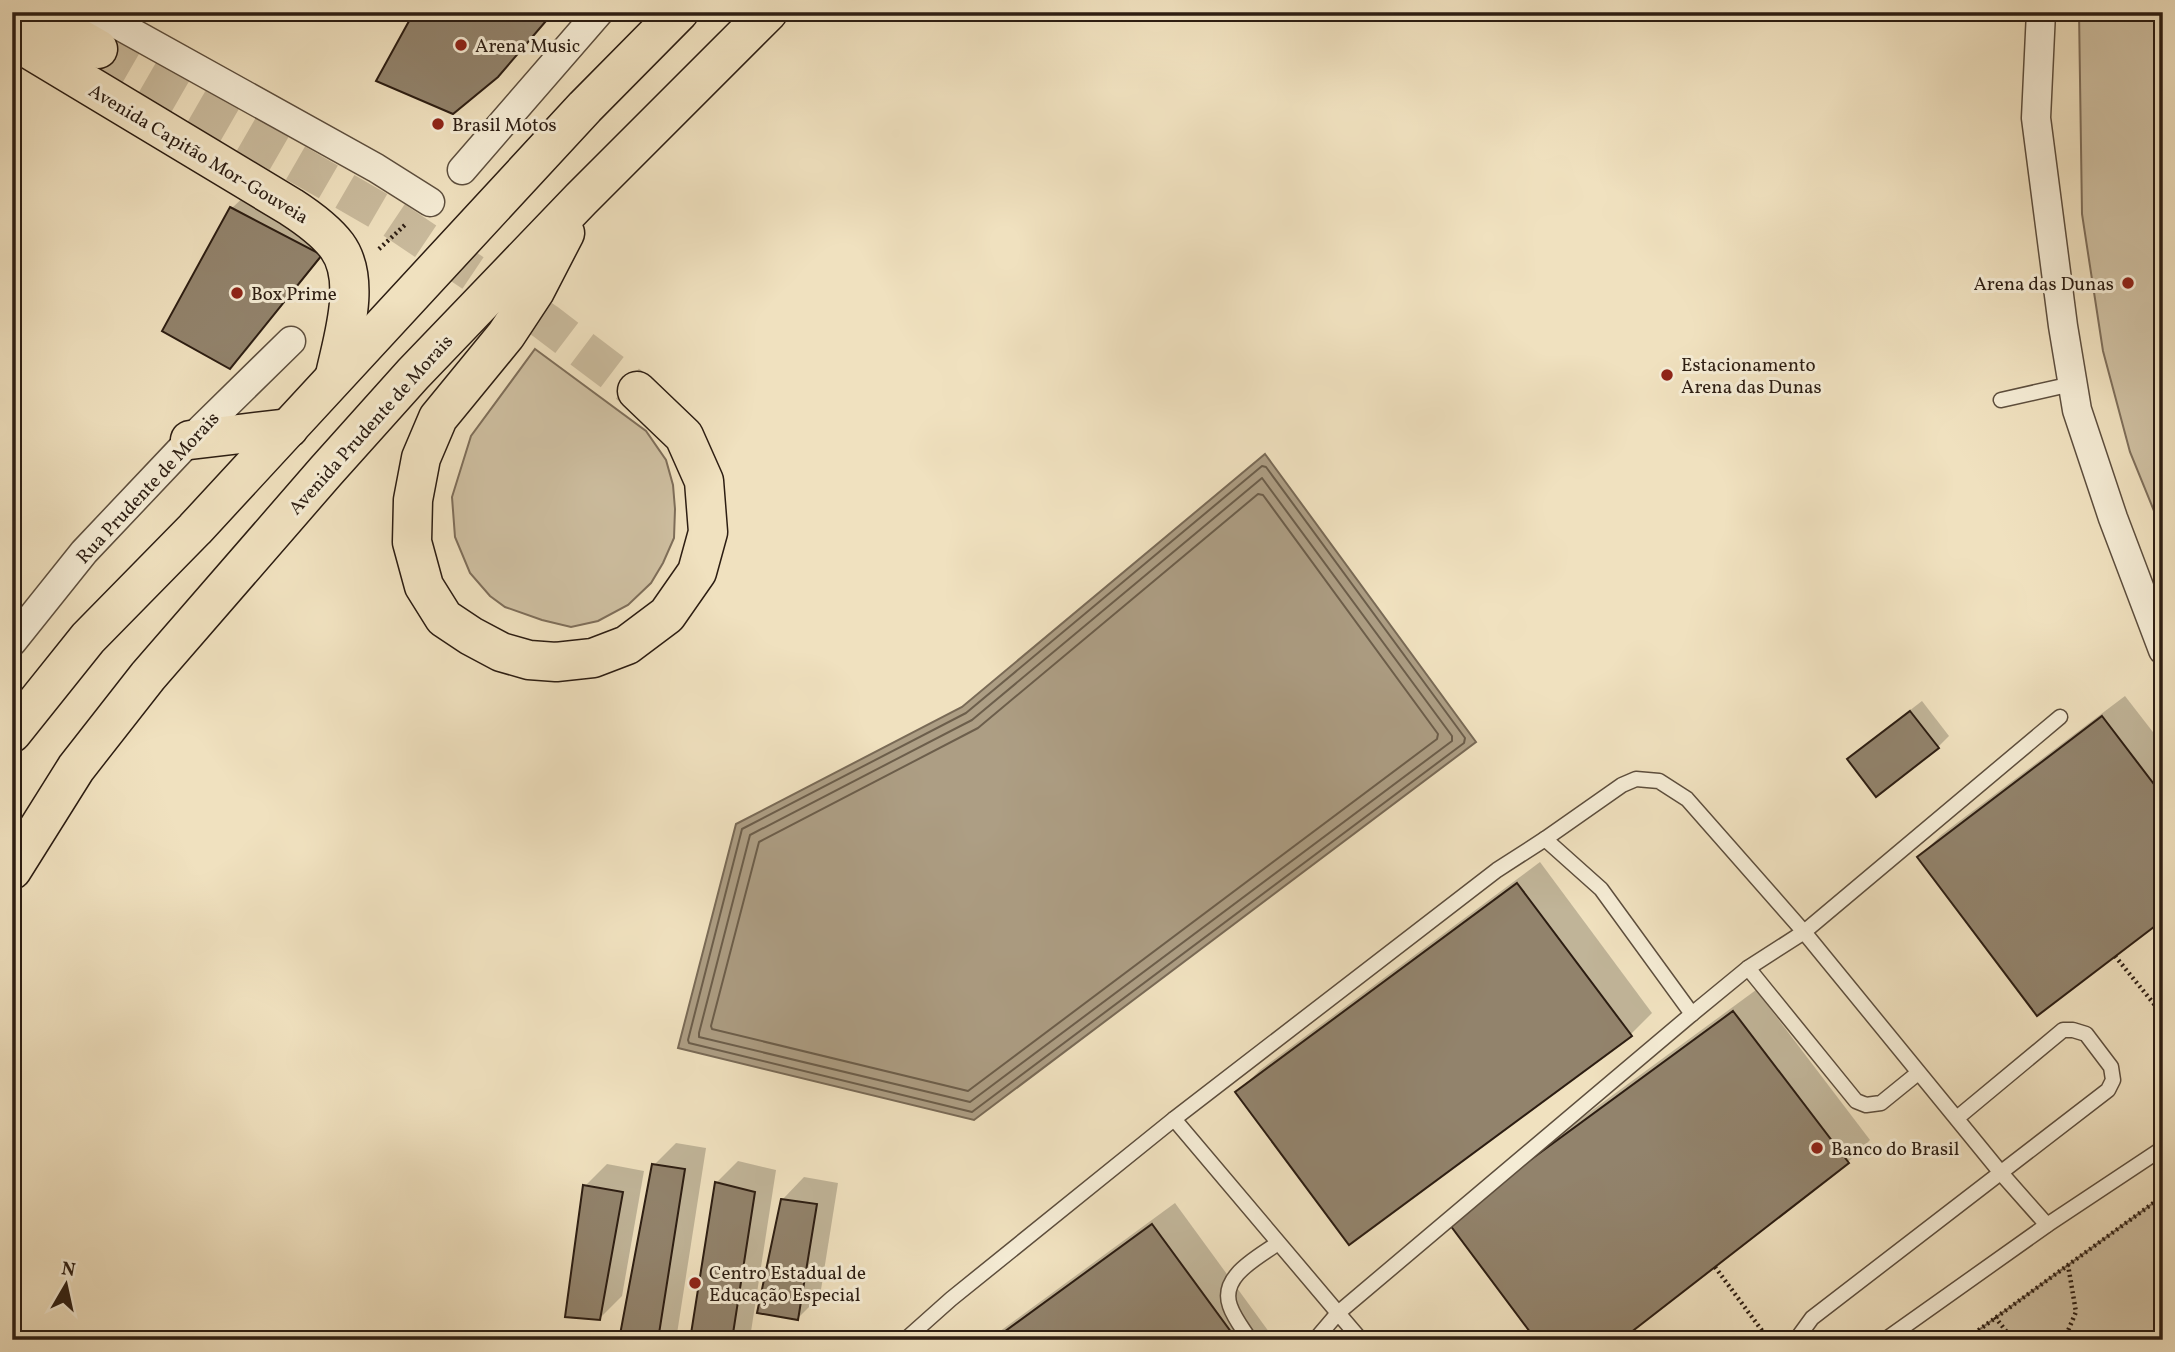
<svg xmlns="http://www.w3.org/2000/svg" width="2175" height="1352" viewBox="0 0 2175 1352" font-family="Vollkorn,serif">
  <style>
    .green { fill: #cfc0a2; stroke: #7e6e5a; stroke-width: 2 }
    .water { fill: #ad9e84; stroke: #796a56; stroke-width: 2 }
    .shadow { fill: #0003 }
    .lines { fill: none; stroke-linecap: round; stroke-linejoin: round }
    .shore { stroke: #6c5e4b; stroke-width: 2 }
    .building { fill: #92836c; stroke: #2c1d12; stroke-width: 2 }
    .primary-tunnel { stroke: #c9ba9c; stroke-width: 38; stroke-dasharray: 38 19; stroke-linecap: butt }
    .lane-casing { stroke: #5d4e3d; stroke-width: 17 }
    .street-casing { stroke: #5d4e3d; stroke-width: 31 }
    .primary-casing { stroke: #2c1d12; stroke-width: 41 }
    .path { stroke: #2c1d12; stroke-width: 4.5; stroke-dasharray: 2 3.5; stroke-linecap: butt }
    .lane { stroke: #f5ecd5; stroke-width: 14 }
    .street { stroke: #f5ecd5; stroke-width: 28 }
    .primary { stroke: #f0e1bf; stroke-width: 38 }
    .poi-dot { fill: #8f2418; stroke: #f5ecd5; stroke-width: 2.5 }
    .labels { text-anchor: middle; stroke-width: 6; stroke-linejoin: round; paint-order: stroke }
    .poi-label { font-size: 19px; fill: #2c1d12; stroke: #f5ecd5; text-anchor: start }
    .street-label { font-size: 19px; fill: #2c1d12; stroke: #f5ecd5 }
  </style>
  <rect width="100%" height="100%" fill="#f0e1bf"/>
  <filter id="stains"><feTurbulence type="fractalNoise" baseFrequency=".00286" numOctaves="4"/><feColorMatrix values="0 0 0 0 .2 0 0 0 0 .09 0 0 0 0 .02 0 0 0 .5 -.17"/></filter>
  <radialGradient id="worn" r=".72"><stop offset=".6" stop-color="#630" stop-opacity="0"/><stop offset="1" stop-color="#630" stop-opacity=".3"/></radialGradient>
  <g class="green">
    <polygon points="2079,12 2163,12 2163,533 2130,452 2103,351 2082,214"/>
    <polygon points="535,349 646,431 666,460 673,485 675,509 674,538 663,563 651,583 628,605 598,621 571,627 542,620 505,607 490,596 470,573 455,537 452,497 471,436"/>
    <polygon points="2163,1196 2163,1340 1965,1340"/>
  </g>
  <polygon class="water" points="1265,454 1476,742 974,1120 678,1048 736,824 962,707"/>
  <g class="shadow">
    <polygon points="249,192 337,237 247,350 230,367 232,208"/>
    <polygon points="2125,696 2163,745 2163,918 1919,857 1941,835"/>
    <polygon points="1922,701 1949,736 1938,747 1849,759 1861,748"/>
    <polygon points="1540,862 1652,1013 1630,1035 1238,1092 1260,1070"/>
    <polygon points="1756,990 1870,1140 1848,1162 1618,1340 1471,1199"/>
    <polygon points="676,1143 706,1148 676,1340 620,1340 654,1165"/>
    <polygon points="738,1161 776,1170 750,1338 692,1340 716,1183"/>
    <polygon points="607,1164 644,1171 622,1296 600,1318 585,1186"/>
    <polygon points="804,1177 838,1183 820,1296 798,1318 782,1200"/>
    <polygon points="1175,1203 1275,1340 988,1340"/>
  </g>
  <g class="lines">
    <g class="shore">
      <polygon points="1262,466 1266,467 1465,738 1464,743 972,1112 689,1043 688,1040 742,829 966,713"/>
      <polygon points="1262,478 1452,736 1452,741 970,1102 699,1037 699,1033 750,835 972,720"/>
      <polygon points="1258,494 1263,495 1438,734 1437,739 968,1091 712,1029 711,1026 759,842 978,728"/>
    </g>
  </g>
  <g class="building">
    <polygon points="414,12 550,12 552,14 498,77 453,114 376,81"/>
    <polygon points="230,207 322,255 230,369 162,331"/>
    <polygon points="1910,711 1939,748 1876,797 1847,759"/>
    <polygon points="2102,716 2163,796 2163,920 2037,1016 1917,857"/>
    <polygon points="1517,883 1632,1036 1349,1245 1235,1092"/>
    <polygon points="1733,1011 1849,1163 1621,1340 1536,1340 1447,1221"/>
    <polygon points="652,1164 685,1169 658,1340 619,1340"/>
    <polygon points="715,1182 755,1192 732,1340 690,1340"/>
    <polygon points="583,1185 623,1192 600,1320 565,1317"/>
    <polygon points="781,1199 817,1204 798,1320 757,1313"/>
    <polygon points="1152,1224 1237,1340 993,1340"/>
  </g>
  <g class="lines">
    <polyline class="primary-tunnel" points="98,49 391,218 546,322 637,391"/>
    <defs>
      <g id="lane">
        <polyline points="2001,400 2072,384"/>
        <polygon points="1545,839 1601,889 1692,1014 1338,1313 1174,1119 1497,870"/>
        <polyline points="1545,839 1622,785 1636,779 1659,781 1687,799 1804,932 2060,717"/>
        <polyline points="1748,968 1856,1101 1866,1105 1881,1103 1918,1073"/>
        <polyline points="1692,1014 1748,968 1804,932 2001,1173 2047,1225"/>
        <polyline points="905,1340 951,1299 1174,1119"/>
        <path d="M1250,1340C1243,1329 1234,1318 1230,1306C1219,1276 1259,1257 1278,1243"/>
        <polyline points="1315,1340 1338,1313 1361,1340"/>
        <polyline points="1796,1340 1812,1318 2108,1090 2113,1080 2111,1067 2086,1034 2073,1030 2063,1030 1957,1118"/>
        <polyline points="1885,1340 2047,1225 2163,1148"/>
      </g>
      <g id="street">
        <polyline points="95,12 376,168 430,202"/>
        <polyline points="2041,12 2036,118 2063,326 2077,410 2113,518 2163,650"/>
        <polyline points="462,170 599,12"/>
        <polyline points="12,642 84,552 190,440 291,341"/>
      </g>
      <g id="primary">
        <polyline points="33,12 98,49"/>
        <path d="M12,39L291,207C308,218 325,230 337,246C362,280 343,338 335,375"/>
        <polyline points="565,233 535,291 506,335 438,418 421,458 413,500 412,542 424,586 444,618 471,636 501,652 529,660 556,662 593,658 627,645 667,615 697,572 708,532 704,481 684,436 637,391"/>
        <polyline points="190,440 289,428"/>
        <polyline points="12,733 88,638 195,529 585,107 679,12"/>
        <polyline points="12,870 76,768 148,676 326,471 413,374 581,199 768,12"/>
      </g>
    </defs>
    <use href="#lane" class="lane-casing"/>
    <use href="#street" class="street-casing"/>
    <use href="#primary" class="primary-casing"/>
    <g class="path">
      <polyline points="379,249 406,224"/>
      <polyline points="2115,956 2163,1015"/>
      <polyline points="1715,1267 1769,1340"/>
      <polyline points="1995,1317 2013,1340"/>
      <polyline points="1965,1340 2163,1196"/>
      <polyline points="2064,1340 2076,1312 2068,1265"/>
    </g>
    <use href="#lane" class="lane"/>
    <use href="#street" class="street"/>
    <use href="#primary" class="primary"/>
  </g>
  <g class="poi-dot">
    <circle cx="461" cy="45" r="7"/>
    <circle cx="438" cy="124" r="7"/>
    <circle cx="2128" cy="283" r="7"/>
    <circle cx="237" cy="293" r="7"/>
    <circle cx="1667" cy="375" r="7"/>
    <circle cx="1817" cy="1148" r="7"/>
    <circle cx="695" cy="1283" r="7"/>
  </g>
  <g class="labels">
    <g class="poi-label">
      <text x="475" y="52">Arena Music</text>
      <text x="452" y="131">Brasil Motos</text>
      <text x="2114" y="290" text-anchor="end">Arena das Dunas</text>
      <text x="251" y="300">Box Prime</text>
      <text x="1681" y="371">Estacionamento<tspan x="1681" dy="22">Arena das Dunas</tspan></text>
      <text x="1831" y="1155">Banco do Brasil</text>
      <text x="709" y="1279">Centro Estadual de<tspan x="709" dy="22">Educação Especial</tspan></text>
    </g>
    <g class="street-label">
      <text transform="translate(199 153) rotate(31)" y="7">Avenida Capitão Mor-Gouveia</text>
      <text transform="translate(370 424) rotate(-48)" y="7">Avenida Prudente de Morais</text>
      <text transform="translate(147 487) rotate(-47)" y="7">Rua Prudente de Morais</text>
    </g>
  </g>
  <rect width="2175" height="1352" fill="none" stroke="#f0e1bf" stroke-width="42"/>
  <rect x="14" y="14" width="2147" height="1324" fill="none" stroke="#2c1d12" stroke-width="3.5"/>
  <rect x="21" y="21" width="2133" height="1310" fill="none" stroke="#2c1d12" stroke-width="2"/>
  <g transform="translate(66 1285) rotate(9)" stroke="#f5ecd5" stroke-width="5" paint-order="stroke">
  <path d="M0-5L12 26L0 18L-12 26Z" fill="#2c1d12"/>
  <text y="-10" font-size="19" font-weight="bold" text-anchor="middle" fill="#2c1d12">N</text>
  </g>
  <rect width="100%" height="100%" filter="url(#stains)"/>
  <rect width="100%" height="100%" fill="url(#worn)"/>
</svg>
